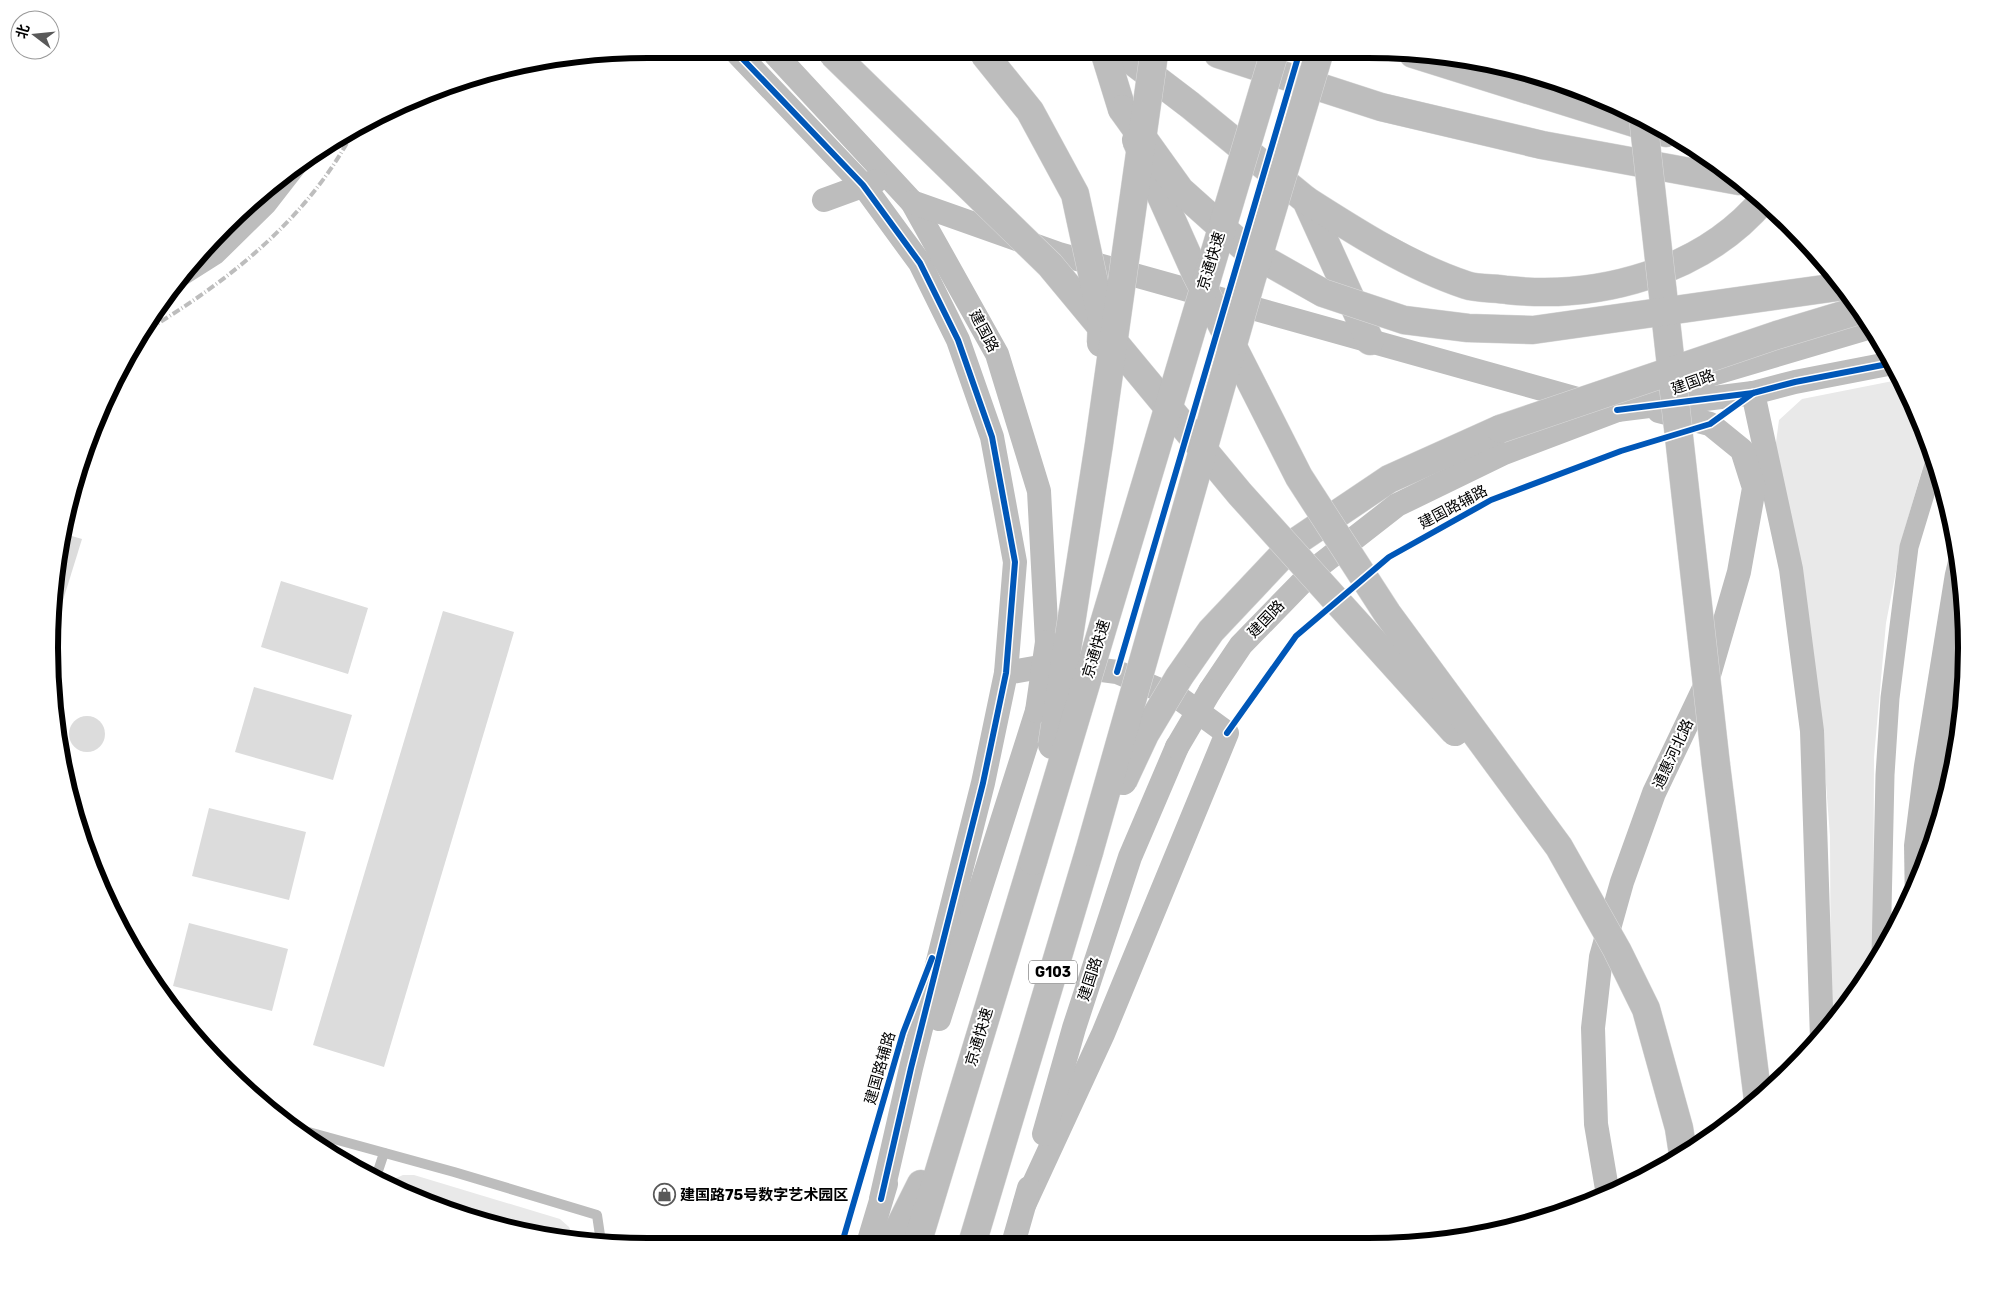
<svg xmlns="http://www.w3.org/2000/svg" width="2016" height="1296" viewBox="0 0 2016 1296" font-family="Rubik,'Noto Sans SC',sans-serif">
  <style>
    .green { fill: #e9e9e9 }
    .water { fill: #bbb }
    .building { fill: #dcdcdc }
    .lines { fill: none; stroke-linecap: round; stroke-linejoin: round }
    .trunk-casing { stroke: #dbdbdb; stroke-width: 29 }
    .motorway-casing { stroke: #dbdbdb; stroke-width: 29 }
    .service { stroke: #bdbdbd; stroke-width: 10 }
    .minor { stroke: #bdbdbd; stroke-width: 19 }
    .tertiary { stroke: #bdbdbd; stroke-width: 24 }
    .trunk { stroke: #bdbdbd; stroke-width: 28 }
    .motorway { stroke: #bdbdbd; stroke-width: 28 }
    .rail { stroke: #bdbdbd; stroke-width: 4; stroke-dasharray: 8 2.5 1 2.5; stroke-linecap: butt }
    .trunk-bridge-casing { stroke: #dbdbdb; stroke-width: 29; stroke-linecap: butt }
    .motorway-bridge-casing { stroke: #dbdbdb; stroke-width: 29; stroke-linecap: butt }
    .tertiary-bridge { stroke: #bdbdbd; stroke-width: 24 }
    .trunk-bridge { stroke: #bdbdbd; stroke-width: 28 }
    .motorway-bridge { stroke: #bdbdbd; stroke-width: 28 }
    .cycleway-casing { stroke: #fff; stroke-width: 9 }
    .cycleway { stroke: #0057b8; stroke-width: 6 }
    .labels { text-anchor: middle; stroke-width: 4; stroke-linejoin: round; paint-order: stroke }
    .shield { fill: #fff; stroke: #4c4c4c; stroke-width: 1 }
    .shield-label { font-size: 14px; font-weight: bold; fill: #000 }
    .street-label { font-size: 15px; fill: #000; stroke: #fff }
    .poi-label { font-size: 15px; font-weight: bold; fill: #000; stroke: #fff; text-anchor: start }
    .rim { fill: none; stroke: #000; stroke-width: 6 }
  </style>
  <rect width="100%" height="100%" fill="#fff"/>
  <g class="green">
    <polygon points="1903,379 1929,446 1903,535 1886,623 1874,757 1873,967 1831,1026 1830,836 1820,706 1774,457 1779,420 1802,399"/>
    <polygon points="403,1175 414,1175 560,1219 569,1227 576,1242 418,1202 386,1186 389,1181"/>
  </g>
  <polygon class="water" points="1954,536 1966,609 1962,726 1936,840 1905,909 1904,845 1914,765 1945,573"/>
  <g class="building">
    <polygon points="65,534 82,539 60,610 50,608"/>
    <polygon points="281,581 368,608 348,674 261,647"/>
    <polygon points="443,611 514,632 384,1067 313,1045"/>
    <polygon points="254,687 352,715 333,780 235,752"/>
    <circle cx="87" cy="734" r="18"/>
    <polygon points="209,808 306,832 289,900 192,876"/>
    <polygon points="189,923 288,949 272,1011 173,986"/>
  </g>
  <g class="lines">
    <defs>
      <g id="trunk">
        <polyline points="1123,54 1190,105 1306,200 1370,341"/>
        <polyline points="1218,54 1381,107 1542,145 1739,181"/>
        <polyline points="1413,54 1666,133"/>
        <polyline points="1716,765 1758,1100"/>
      </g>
      <g id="motorway">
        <polyline points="1105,54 1122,109"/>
        <path d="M1306,200C1356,232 1409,266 1466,285C1478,289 1494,288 1507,290C1599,300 1703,272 1764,199"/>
        <polyline points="1179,677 1211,631 1294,543 1389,479 1500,429"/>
        <polyline points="891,1244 921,1184"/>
        <polyline points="917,1244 1033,861"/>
        <polyline points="972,1244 1089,852"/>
      </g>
    </defs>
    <use href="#trunk" class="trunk-casing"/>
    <use href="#motorway" class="motorway-casing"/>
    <g class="service">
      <polyline points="256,195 267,205"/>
      <polyline points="294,1128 454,1172 597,1215 601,1242"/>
      <polyline points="375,1180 384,1153"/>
    </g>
    <g class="minor">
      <polyline points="175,281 216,255 267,205 302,160"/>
      <polyline points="1881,955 1885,775 1890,698 1909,547 1935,461"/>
    </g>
    <g class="tertiary">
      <polyline points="738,54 863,185 920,263 958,340 992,437 1015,562 1006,673 983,783 911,1068 881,1199"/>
      <polyline points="775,54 912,202 997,354 1039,491 1047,642"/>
      <polyline points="824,200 876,181"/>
      <polyline points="912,202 1059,254 1617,410 1753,393 1795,382 1893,363"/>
      <polyline points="1753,393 1791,569 1812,731 1822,1039"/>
      <polyline points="1656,395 1709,375 1871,327"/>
      <polyline points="1006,673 1057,664 1117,672 1179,698 1227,733 1103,1034 1025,1203"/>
      <polyline points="1210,691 1241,645 1315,569 1397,505 1504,453 1620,409"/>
      <polyline points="939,1019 1037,711"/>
      <polyline points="1044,1134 1074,1028 1130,857 1177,747"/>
      <polyline points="1608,1195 1596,1124 1593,1028 1601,957 1622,882 1654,793 1707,682 1739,572 1754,488 1742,450 1710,424 1659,411"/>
      <polyline points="868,1244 886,1184"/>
      <polyline points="1013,1244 1029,1188"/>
    </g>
    <use href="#trunk" class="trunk"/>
    <use href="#motorway" class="motorway"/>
    <path class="rail" d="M137,336C224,285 307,221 354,130"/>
    <defs>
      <g id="trunk-bridge">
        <polyline points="833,54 1050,265 1240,494 1455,732"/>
        <polyline points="1643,117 1716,765"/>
        <polyline points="1136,140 1196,274 1299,477 1387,613 1559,847 1617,950 1646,1009 1679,1128 1683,1154"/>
      </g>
      <g id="motorway-bridge">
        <polyline points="984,54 1030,111 1075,194 1102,319 1101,343"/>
        <polyline points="1122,109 1180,190 1247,250 1323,293 1404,320 1468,328 1533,330 1845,286"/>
        <polyline points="1500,429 1777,335 1860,310"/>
        <polyline points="1052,745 1099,444 1154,54"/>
        <polyline points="1123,781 1145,734 1179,677"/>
        <polyline points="1089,852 1251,281 1319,54"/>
        <polyline points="1033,861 1274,54"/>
      </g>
    </defs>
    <use href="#trunk-bridge" class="trunk-bridge-casing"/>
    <use href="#motorway-bridge" class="motorway-bridge-casing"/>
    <g class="tertiary-bridge">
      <polyline points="1037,711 1047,642"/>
      <polyline points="1177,747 1210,691"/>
    </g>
    <use href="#trunk-bridge" class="trunk-bridge"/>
    <use href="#motorway-bridge" class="motorway-bridge"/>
    <defs>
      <g id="cycleway">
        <polyline points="738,54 863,185 920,263 958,340 992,437 1015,562 1006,673 983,783 911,1068 881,1199"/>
        <polyline points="1617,410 1753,393 1795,382 1893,363"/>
        <polyline points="1117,672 1299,54"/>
        <polyline points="1227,733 1296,636 1389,557 1491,500 1621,451 1710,424 1753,393"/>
        <polyline points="842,1243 903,1033 932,958"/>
      </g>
    </defs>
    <use href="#cycleway" class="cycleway-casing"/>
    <use href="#cycleway" class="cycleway"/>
  </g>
  <defs>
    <symbol id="shop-ring" viewBox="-11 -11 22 22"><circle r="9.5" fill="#fff" stroke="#595959" stroke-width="1.5"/><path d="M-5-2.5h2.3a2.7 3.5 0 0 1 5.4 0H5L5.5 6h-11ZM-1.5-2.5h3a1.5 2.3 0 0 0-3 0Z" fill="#595959"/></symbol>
  </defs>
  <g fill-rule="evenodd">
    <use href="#shop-ring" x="652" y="1182" width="25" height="25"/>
  </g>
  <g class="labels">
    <rect class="shield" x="1029" y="960.5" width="48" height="23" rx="4"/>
    <g class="shield-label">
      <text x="1053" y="977">G103</text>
    </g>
    <g class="street-label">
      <text transform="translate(1211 261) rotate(-73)" y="5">京通快速</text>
      <text transform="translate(984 331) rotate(62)" y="5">建国路</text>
      <text transform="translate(1693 382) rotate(-20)" y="5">建国路</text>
      <text transform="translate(1453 507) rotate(-28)" y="5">建国路辅路</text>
      <text transform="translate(1266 619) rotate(-46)" y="5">建国路</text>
      <text transform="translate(1096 649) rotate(-73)" y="5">京通快速</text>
      <text transform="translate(1673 754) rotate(-65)" y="5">通惠河北路</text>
      <text transform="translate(1090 979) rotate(-72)" y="5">建国路</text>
      <text transform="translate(979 1037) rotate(-73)" y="5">京通快速</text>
      <text transform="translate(880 1068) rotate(-74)" y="5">建国路辅路</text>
    </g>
    <g class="poi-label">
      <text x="680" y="1200">建国路75号数字艺术园区</text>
    </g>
  </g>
  <path d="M0 0H2016V1296H0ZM648 58H1368A590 590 0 0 1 1958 648V648A590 590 0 0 1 1368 1238H648A590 590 0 0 1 58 648V648A590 590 0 0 1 648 58Z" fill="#fff" fill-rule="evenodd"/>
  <path class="rim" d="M648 58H1368A590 590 0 0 1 1958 648V648A590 590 0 0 1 1368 1238H648A590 590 0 0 1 58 648V648A590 590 0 0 1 648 58Z"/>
  <g transform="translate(35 35) rotate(286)"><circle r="24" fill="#ffffff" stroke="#999999"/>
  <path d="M0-4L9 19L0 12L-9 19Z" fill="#595959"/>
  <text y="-8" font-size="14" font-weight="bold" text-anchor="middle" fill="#000000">北</text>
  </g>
</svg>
